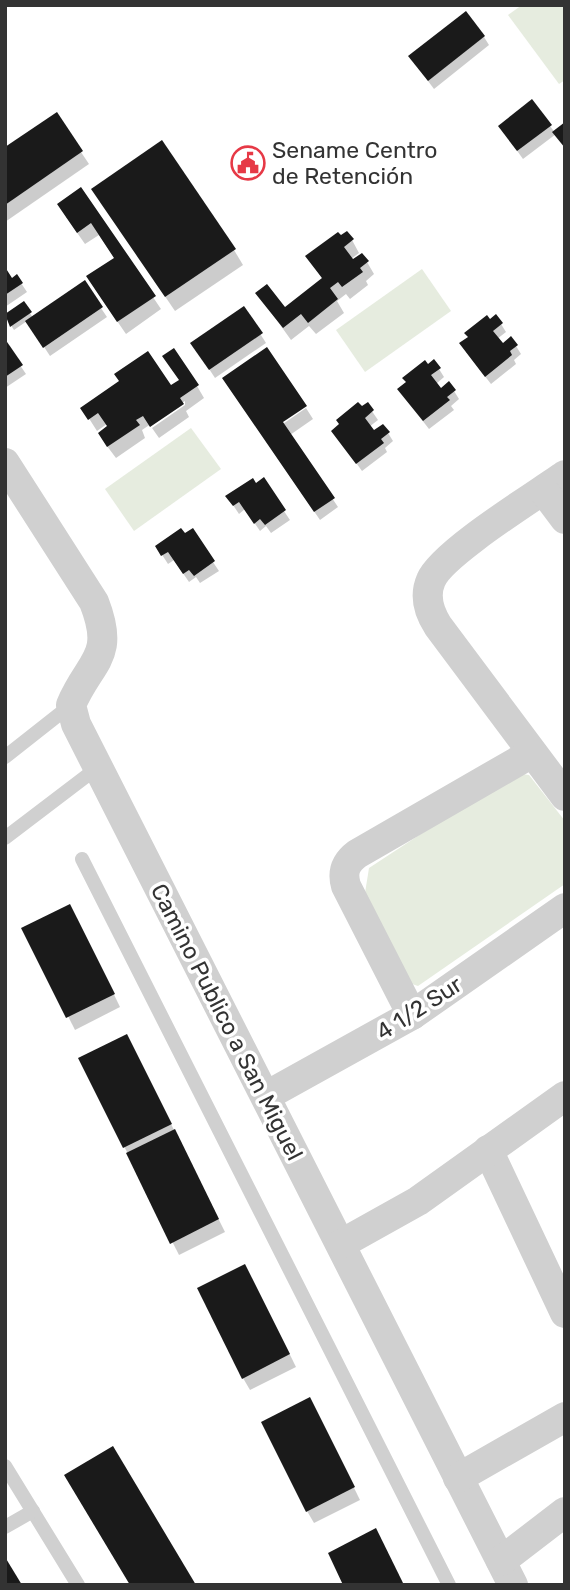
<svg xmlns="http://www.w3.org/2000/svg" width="570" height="1590" viewBox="0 0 570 1590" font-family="Rubik,sans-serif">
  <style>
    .green { fill: #e6ecdf }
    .shadow { fill: #0003 }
    .building { fill: #1a1a1a }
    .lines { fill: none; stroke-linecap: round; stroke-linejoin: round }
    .service { stroke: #d0d0d0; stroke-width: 14 }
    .minor { stroke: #d0d0d0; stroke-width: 30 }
    .labels { text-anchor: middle; stroke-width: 7; stroke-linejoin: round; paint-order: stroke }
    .poi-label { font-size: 23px; fill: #333; stroke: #fff; text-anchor: start }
    .street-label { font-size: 23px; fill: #333; stroke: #fff }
  </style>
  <rect width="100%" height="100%" fill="#fff"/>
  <g class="green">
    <polygon points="522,5 565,5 565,80 559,84 508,15"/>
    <polygon points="422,269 451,311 365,372 336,330"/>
    <polygon points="191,428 221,469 134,531 105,489"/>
    <polygon points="514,773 529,775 565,821 565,884 418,986 406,982 365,893 369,868"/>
  </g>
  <g class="shadow">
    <polygon points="484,37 489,45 434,89 410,57"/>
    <polygon points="56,115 89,164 5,222 5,150"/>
    <polygon points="550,126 556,134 523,159 500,127"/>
    <polygon points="80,189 161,309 126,334 95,289 115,259 99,235 85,244 66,217"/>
    <polygon points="102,204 234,250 243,265 175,311"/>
    <polygon points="352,240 359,253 351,259 367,262 374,274 366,281 368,285 350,299 346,294 337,301 344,313 316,334 309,326 291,340 258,294 285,310 323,280 308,257"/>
    <polygon points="5,271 12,280 17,277 27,292 5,307"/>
    <polygon points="84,283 107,317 50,356 27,321 14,330 5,316 24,303 33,318"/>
    <polygon points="244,308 266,343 215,378 198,352"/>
    <polygon points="490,321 501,324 506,332 497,339 502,345 516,346 521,354 514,360 516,364 491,384 466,352"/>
    <polygon points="5,343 26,374 5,388"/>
    <polygon points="428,367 439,369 444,377 436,384 440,390 454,391 459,399 451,406 454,410 429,429 404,397"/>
    <polygon points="197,386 204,398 186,411 189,417 159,438 152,428 185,405 185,401 142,430 145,438 116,458 107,446 113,424 111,421 97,431 83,409 171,388"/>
    <polygon points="232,391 277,428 306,408 313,419 290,435 338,507 320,520"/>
    <polygon points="367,404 378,420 369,427 374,433 388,433 393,441 385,448 387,452 362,471 333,431"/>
    <polygon points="263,480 290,520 271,533 266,526 260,531 245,509 239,514 233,505"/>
    <polygon points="192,531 219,571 200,583 196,577 189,582 174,560 168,564 157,547"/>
    <polygon points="77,918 120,1007 75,1030 24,929"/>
    <polygon points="133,1048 225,1232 179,1255 80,1059"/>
    <polygon points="252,1278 296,1367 250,1390 243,1378"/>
    <polygon points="316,1411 360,1500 314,1523 307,1511"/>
  </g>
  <g class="building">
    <polygon points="466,11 485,36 428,81 408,56"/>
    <polygon points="532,99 552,125 517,151 498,126"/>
    <polygon points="57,112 83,151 5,205 5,147"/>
    <polygon points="565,122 565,148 552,132"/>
    <polygon points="162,140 236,249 165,297 91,189"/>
    <polygon points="81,187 156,296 117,322 86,276 114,258 91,223 77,233 57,204"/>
    <polygon points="347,231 354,239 344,247 353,259 362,253 369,261 360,268 363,272 342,287 338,282 330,288 338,299 308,323 301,314 283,328 255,293 267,284 285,307 322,278 305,256 338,232 341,235"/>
    <polygon points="5,267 12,278 17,274 23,283 5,295"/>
    <polygon points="85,280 103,307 43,348 25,321"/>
    <polygon points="24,301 32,312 10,327 5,314"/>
    <polygon points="244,306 263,333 209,370 190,343"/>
    <polygon points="496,314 503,323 493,331 503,343 511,336 518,345 510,351 512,355 485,377 459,343 468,337 464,333 487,315 490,319"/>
    <polygon points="5,339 23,365 5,377"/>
    <polygon points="267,347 307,406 283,422 335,498 314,512 222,378"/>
    <polygon points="174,348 199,385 180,398 184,404 150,427 143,416 136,420 140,425 107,447 98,433 107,426 98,413 88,420 80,408 119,381 114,374 148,351 171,385 179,380 162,356"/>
    <polygon points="434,359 441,368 431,375 441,388 449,381 456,390 447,397 450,400 423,421 397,389 406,382 402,378 425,360 428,364"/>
    <polygon points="358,402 362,406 368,402 374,410 365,418 374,430 383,424 390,432 381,439 384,443 356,464 331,431 339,424 336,420"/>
    <polygon points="264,477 286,510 265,525 260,519 254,524 239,502 233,506 225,496 253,478 256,483"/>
    <polygon points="181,528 185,533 193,528 215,561 194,576 189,570 183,574 168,552 161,556 155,546"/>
    <polygon points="70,904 115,994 66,1018 21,928"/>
    <polygon points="127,1034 172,1124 123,1148 78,1058"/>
    <polygon points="175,1129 219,1219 170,1244 126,1153"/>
    <polygon points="245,1264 290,1354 242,1379 197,1288"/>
    <polygon points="310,1397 355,1487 306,1512 261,1422"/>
    <polygon points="113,1446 196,1585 130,1585 64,1475"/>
    <polygon points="376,1528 404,1585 343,1585 328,1553"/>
    <polygon points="5,1557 22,1585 5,1585"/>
  </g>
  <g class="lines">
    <g class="service">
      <polyline points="5,757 71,705"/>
      <polyline points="5,838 97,768"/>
      <polyline points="82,859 449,1585"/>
      <polyline points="5,1466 78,1585"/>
      <polyline points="5,1527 33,1511"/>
    </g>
    <g class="minor">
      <path d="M5,463L94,602C116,658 90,660 71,705L76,724L513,1585"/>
      <path d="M565,475C537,495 442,553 431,580C424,596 429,612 438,626L565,796"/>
      <polyline points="544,491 565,519"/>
      <path d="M412,1015L346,886C342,872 345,863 357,854L532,753"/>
      <polyline points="266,1096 412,1015 565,908"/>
      <polyline points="488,1150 565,1313"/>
      <polyline points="341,1244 418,1201 565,1096"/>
      <polyline points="458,1478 565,1417"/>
      <polyline points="501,1561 565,1512"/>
    </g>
  </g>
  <defs>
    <symbol id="civic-ring" viewBox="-11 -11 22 22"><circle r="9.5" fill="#fff" stroke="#e63946" stroke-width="1.5"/><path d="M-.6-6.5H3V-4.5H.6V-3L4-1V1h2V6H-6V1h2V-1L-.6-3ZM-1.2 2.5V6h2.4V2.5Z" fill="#e63946"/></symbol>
  </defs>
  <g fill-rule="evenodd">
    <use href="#civic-ring" x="229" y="144" width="38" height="38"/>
  </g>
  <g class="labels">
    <g class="poi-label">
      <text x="272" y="158">Sename Centro<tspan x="272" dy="26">de Retención</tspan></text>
    </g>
    <g class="street-label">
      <text transform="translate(419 1008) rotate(-33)" y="8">4 1/2 Sur</text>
      <text transform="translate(227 1022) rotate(63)" y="8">Camino Publico a San Miguel</text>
    </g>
  </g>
  <rect width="570" height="1590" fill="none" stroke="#333333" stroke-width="14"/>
</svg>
